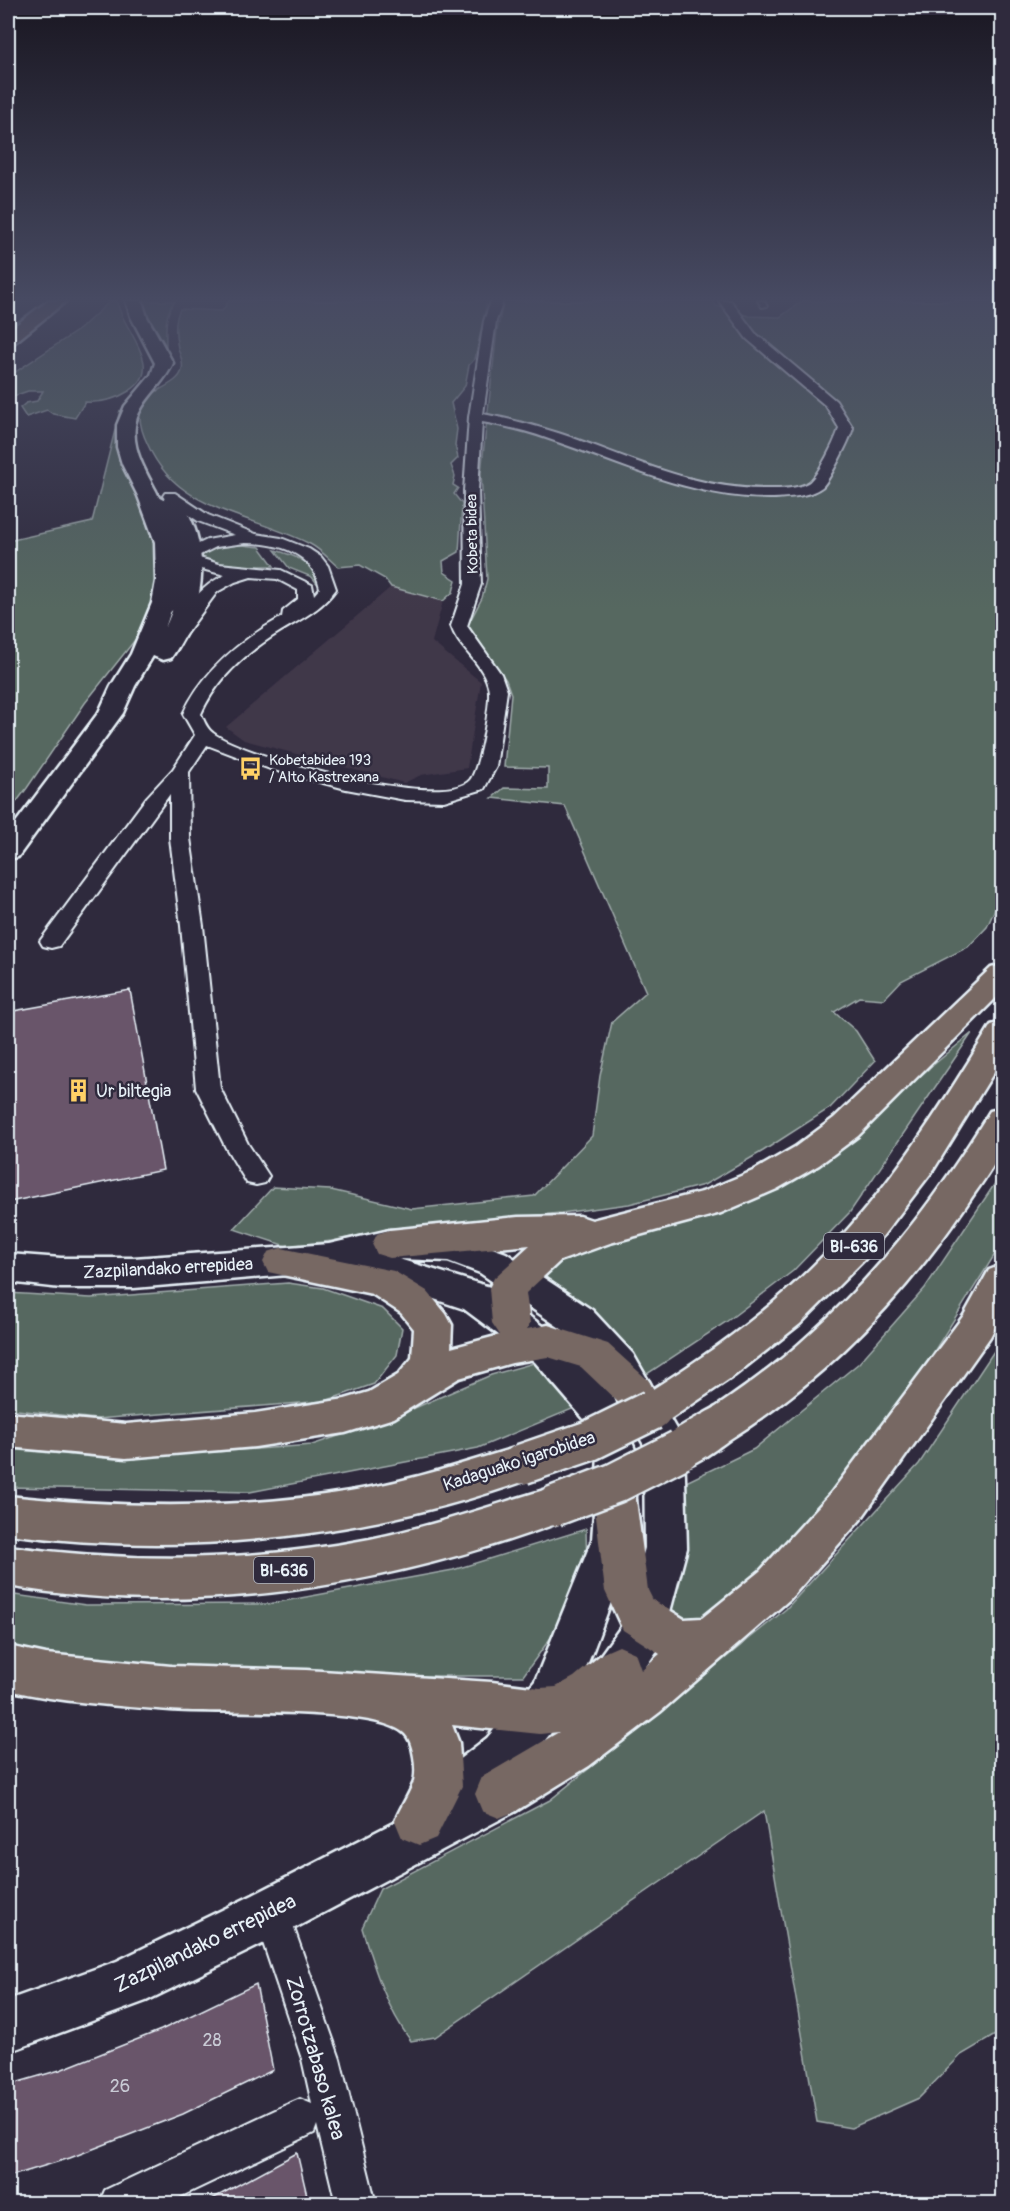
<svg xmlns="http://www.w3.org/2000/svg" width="1010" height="2211" viewBox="0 0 1010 2211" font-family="Pangolin,sans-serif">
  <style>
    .built { fill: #40374a }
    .green { fill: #576860; stroke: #a0acac; stroke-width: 1.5 }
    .building { fill: #69546a; stroke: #e8f1f8; stroke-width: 1.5 }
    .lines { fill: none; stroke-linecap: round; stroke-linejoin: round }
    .lane-casing { stroke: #e8f1f8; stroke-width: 4 }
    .street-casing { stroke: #e8f1f8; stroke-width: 4 }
    .secondary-casing { stroke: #e8f1f8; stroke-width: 5 }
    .highway-casing { stroke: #e8f1f8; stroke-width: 5 }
    .lane { fill: #2f2a3d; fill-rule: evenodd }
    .street { fill: #2f2a3d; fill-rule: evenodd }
    .secondary { fill: #2f2a3d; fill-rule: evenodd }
    .highway { fill: #776864; fill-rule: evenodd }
    .highway-bridge-casing { stroke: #e8f1f8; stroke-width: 44; stroke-linecap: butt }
    .highway-bridge { stroke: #776864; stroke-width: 39 }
    .labels { text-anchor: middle; stroke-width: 5; stroke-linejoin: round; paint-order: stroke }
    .far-street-label { font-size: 15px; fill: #e8f1f8; stroke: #2f2a3d }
    .far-poi-label { font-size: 15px; fill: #e8f1f8; stroke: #2f2a3d; text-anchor: start }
    .shield { fill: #2f2a3d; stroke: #b0b5c0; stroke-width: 1.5 }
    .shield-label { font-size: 16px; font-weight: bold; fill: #e8f1f8 }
    .poi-label { font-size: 18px; fill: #e8f1f8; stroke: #2f2a3d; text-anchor: start }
    .street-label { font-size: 18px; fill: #e8f1f8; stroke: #2f2a3d }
    .near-number-label { font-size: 18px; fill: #c8cad4 }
    .near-street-label { font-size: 21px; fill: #e8f1f8; stroke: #2f2a3d }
  </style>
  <rect width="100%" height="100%" fill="#2f2a3d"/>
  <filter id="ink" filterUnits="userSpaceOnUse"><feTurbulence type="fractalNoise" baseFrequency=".0167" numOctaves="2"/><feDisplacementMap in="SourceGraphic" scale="12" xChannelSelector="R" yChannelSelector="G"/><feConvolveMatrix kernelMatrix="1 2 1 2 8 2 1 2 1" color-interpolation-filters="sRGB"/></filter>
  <g filter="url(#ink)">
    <polygon class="built" points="391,587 443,601 432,642 481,682 467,768 421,775 404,783 244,740 226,727"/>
    <g class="green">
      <path d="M110,301H117C121,329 168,368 129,391C115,400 102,403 85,402L75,418L53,414L47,410L26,417L20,408L26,403L37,401L43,391H28L8,398V377L80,329Z"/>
      <path d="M142,301H175C164,314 166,330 166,346L143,307Z"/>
      <path d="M229,301H487L475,359L469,365L465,386L451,403L457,429L455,445L458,458L451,465L455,476L453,485L458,488L454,494L462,504L459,552L443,561L444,572L456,580L453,592L443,601L391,587L385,579L360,565L338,567C329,559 320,549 310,544C252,514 177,512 148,445C143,435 138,420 141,409C148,388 178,387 182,370C184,360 180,357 178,348C175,335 174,321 180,309L222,311Z"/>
      <polygon points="504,301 714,301 716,306 749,316 780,317 802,301 1002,301 1002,908 995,909 987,927 968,947 901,981 884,999 859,997 834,1012 856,1031 875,1061 830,1108 763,1151 704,1185 629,1204 561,1213 395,1228 332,1241 286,1246 234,1229 273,1187 331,1190 412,1209 534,1196 592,1136 600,1076 612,1022 646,992 565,806 492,798 504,788 548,789 548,768 504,767 511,694 506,680 468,625 482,598 487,579 481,473 497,331"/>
      <polygon points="120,410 122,453 159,546 157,593 150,621 85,703 27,788 8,813 8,541 92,522"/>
      <polygon points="233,544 260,547 274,566 228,566 201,557 208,550"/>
      <path d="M275,550C293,555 308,561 320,575L319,586L312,577L289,568Z"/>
      <polygon points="972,1033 850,1212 793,1271 726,1322 644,1376 622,1341 576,1298 543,1275 562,1258 582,1249 694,1220 757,1199 832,1149"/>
      <polygon points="1002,1173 1002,1243 891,1420 793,1543 699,1624 660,1617 682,1484 754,1449 859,1363 925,1288"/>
      <polygon points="288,1283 323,1288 383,1309 402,1328 397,1355 374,1384 325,1401 96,1419 8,1409 8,1293 91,1298"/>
      <path d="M1002,1339V2031L961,2055L919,2098L851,2128L817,2122L764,1811L435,2037L411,2041C386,2007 374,1968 362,1928L380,1889L550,1800L786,1609L919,1464Z"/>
      <polygon points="534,1363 548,1371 577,1407 478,1448 250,1492 8,1487 8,1449 116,1459 312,1445 394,1417 491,1375"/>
      <polygon points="586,1529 587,1573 557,1629 523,1676 256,1676 50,1661 8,1648 8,1594 86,1605 268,1604 453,1570"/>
    </g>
    <g class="building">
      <polygon points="130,990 163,1170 9,1202 8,1012"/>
      <polygon points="256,1984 273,2070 183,2114 70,2158 8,2177 8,2085 60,2070 161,2030"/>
      <polygon points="297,2153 309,2204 203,2204"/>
    </g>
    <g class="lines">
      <defs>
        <polygon id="lane" points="758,301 764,301 767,306 762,307"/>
        <g id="street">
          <path d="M491,301H503L496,321L483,414C509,419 534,425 558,433C628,456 693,490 768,489C782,489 797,489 808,483C817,478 837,438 839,428L826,406L747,339L719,301H731L755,333L836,401L853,428L852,431C849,441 829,481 822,487C809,497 789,497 773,498C693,499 623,464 549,439C527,431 505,426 482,422L478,491L481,584L467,626L501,674L507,691L496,767L484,789L444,801L405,800L346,789L270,769L207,745L189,772L190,838L203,926L220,1088L248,1144L269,1176L265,1183L256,1185L247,1183L226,1148L196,1088L181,926L170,838V794L59,946L51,948L43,946L40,941L147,797L173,769L195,735L183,714C203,670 241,640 282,617L283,611L298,599V590L277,579L251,577L235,582L217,592L183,638H171L169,634C184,611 199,586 225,575L190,566L182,603L166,615H154L152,612L168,598L172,571L177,560L171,553L157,508L141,496L148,492L169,503L186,550L207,540L235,535L198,521L165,499L163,496L165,493H175L208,515L256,534L281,538L309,549L321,557L328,566L336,589C322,609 301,619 281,631C248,651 217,678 201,714C204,721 207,729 213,733C244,757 443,811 470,780C479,770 490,707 489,692C489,687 486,679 484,675C475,657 457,645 451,626L465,584L464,491L469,417L484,321ZM245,543C278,543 313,552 320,588L314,595L312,585L281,570L219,564L196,557L216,547Z"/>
          <polygon points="271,1895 284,1900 340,2059 376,2204 336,2204 317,2125 314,2133 165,2204 99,2204 105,2190 286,2105 300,2099 312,2104 302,2059 253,1913 258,1900"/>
        </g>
        <g id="secondary">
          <path d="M126,301H142L147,317L173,363C164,385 138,402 135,426C132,449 145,471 156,491C181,541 185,576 165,628C187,580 183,549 162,502L165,498H179C214,548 205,610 171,658L163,660L153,656L135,686L123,713L18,857L8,859V833L99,712L111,686L131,654L152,603L156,581L155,542L138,496L122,464L117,447V425L125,406L151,375L155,363L131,317Z"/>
          <polygon points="390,1230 450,1233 506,1253 592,1310 633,1354 684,1443 687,1548 664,1634 658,1649 621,1703 605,1709 589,1703 582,1687 589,1671 623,1624 645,1548 644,1445 605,1376 566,1332 480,1273 448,1261 399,1259 490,1287 561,1340 614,1398 638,1457 634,1540 594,1648 567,1713 528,1761 532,1762 539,1779 532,1796 516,1811 289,1931 146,2001 8,2052 8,2000 117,1961 253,1895 403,1818 402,1815 409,1798 487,1738 535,1681 592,1540 598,1457 584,1419 535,1362 464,1309 368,1277 334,1271 134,1288 61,1288 8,1282 8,1254 61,1258 134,1258 329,1244"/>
        </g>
        <g id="highway">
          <polygon points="48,301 66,301 14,343 8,344 8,331"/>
          <path d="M1002,965V992L858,1136L819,1165L777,1189L721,1213L610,1243L560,1261L526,1293L530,1323L527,1329L548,1325L608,1344L649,1381L653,1389C709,1354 765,1314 812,1267C884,1197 939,1111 991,1025L1002,1022V1059L934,1169L865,1259L800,1324L734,1376L666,1422L652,1427L638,1422L633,1409L621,1405L581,1367L548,1357L512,1363L459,1378L394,1418L345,1433L255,1447L126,1458L8,1447V1413L126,1424L255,1413L345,1399L369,1392L398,1375L412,1358L414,1329L401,1313L372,1294L268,1272L263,1262L268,1252L281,1248L394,1271L427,1291L446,1314L452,1325L451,1348L500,1335L492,1323L489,1288L494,1278L530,1245L390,1258L377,1254L372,1244L377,1234L390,1230L518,1217L580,1216L592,1220L702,1192L753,1171L795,1147L834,1118L991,968Z"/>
          <path d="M1002,1108C1003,1118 1006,1138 1002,1148C995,1167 979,1186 968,1203C905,1296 826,1379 730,1439C719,1447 691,1469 679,1467C675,1467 670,1464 666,1462L660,1450C662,1447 663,1440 666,1438C674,1428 704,1414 716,1407C749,1385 781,1361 810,1334C883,1269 939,1194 990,1111Z"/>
          <path d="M1002,1265V1314L990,1337L861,1519L790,1599L660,1712L589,1766L516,1811L499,1818L482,1811L475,1794L482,1777L559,1732L540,1734L452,1725L459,1743L462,1786L436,1838L419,1845L402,1838L395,1821C400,1808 408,1797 413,1784C418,1773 414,1741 404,1733C372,1706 218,1714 170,1710C116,1706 60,1702 8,1690V1646L46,1654L171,1666L306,1670L492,1682L540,1688L556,1687L574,1677L603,1653L619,1646L635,1653L641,1670L660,1654L623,1630L605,1591L594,1500L600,1487L615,1481L630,1487L636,1500L648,1590L653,1600L684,1619L702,1618L760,1571L831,1493L964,1315L989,1270Z"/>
          <path d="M522,1446L536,1451L542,1464L536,1477C367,1538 186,1558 8,1534V1496C122,1508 236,1510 350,1491C408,1482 465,1462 522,1446Z"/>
          <path d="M554,1487L569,1493L575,1506L569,1519C391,1586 196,1619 8,1586V1546C128,1563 251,1562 370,1539C433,1526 493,1505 554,1487Z"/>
        </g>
      </defs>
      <use href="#lane" class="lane-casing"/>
      <use href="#street" class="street-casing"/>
      <use href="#secondary" class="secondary-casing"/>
      <use href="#highway" class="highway-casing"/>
      <use href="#lane" class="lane"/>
      <use href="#street" class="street"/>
      <use href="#secondary" class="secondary"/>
      <use href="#highway" class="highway"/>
      <defs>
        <g id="highway-bridge">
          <polyline points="522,1464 589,1441 652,1410"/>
          <polyline points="554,1506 615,1483 680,1450"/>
        </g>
      </defs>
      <use href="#highway-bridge" class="highway-bridge-casing"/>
      <use href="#highway-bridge" class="highway-bridge"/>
    </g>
  </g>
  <linearGradient id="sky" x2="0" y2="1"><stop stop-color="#1a1722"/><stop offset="0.49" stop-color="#474a62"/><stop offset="1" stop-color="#474a62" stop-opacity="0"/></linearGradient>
  <rect width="1010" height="610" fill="url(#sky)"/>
  <defs>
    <symbol id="bus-bare" viewBox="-9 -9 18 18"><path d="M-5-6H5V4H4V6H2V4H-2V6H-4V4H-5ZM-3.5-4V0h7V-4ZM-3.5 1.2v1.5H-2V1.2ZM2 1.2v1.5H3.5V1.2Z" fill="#ffd166" stroke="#2f2a3d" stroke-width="2.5" paint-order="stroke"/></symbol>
    <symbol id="building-bare" viewBox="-9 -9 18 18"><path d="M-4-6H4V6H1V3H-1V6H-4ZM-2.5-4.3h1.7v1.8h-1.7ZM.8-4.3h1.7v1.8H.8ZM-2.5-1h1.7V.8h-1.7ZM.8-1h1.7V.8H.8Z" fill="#ffd166" stroke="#2f2a3d" stroke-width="2.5" paint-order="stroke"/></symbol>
  </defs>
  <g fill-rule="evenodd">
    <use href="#bus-bare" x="234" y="752" width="33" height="33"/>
    <use href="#building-bare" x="62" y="1074" width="33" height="33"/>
  </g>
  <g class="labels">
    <g class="far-street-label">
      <text transform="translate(472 534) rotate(-91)" y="5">Kobeta bidea</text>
    </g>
    <g class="far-poi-label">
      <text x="269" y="765">Kobetabidea 193<tspan x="269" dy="17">/ Alto Kastrexana</tspan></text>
    </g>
    <g class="shield">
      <rect x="824" y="1233" width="60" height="26" rx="4.5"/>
      <rect x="254" y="1557" width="60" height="26" rx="4.5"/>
    </g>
    <g class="shield-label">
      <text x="854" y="1252">BI-636</text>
      <text x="284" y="1576">BI-636</text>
    </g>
    <g class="poi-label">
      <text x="96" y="1097">Ur biltegia</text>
    </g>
    <g class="street-label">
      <text transform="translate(168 1268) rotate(-3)" y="6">Zazpilandako errepidea</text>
      <text transform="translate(519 1461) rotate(-18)" y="6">Kadaguako igarobidea</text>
    </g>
    <g class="near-number-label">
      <text x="212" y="2046">28</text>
      <text x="120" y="2092">26</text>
    </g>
    <g class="near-street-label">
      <text transform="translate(205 1943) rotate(-26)" y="7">Zazpilandako errepidea</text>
      <text transform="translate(316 2058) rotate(74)" y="7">Zorrotzabaso kalea</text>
    </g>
  </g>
  <rect width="1010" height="2211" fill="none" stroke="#2f2a3d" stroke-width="30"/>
  <rect x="15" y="15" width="980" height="2181" fill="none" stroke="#e8f1f8" stroke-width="2" filter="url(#ink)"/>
</svg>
